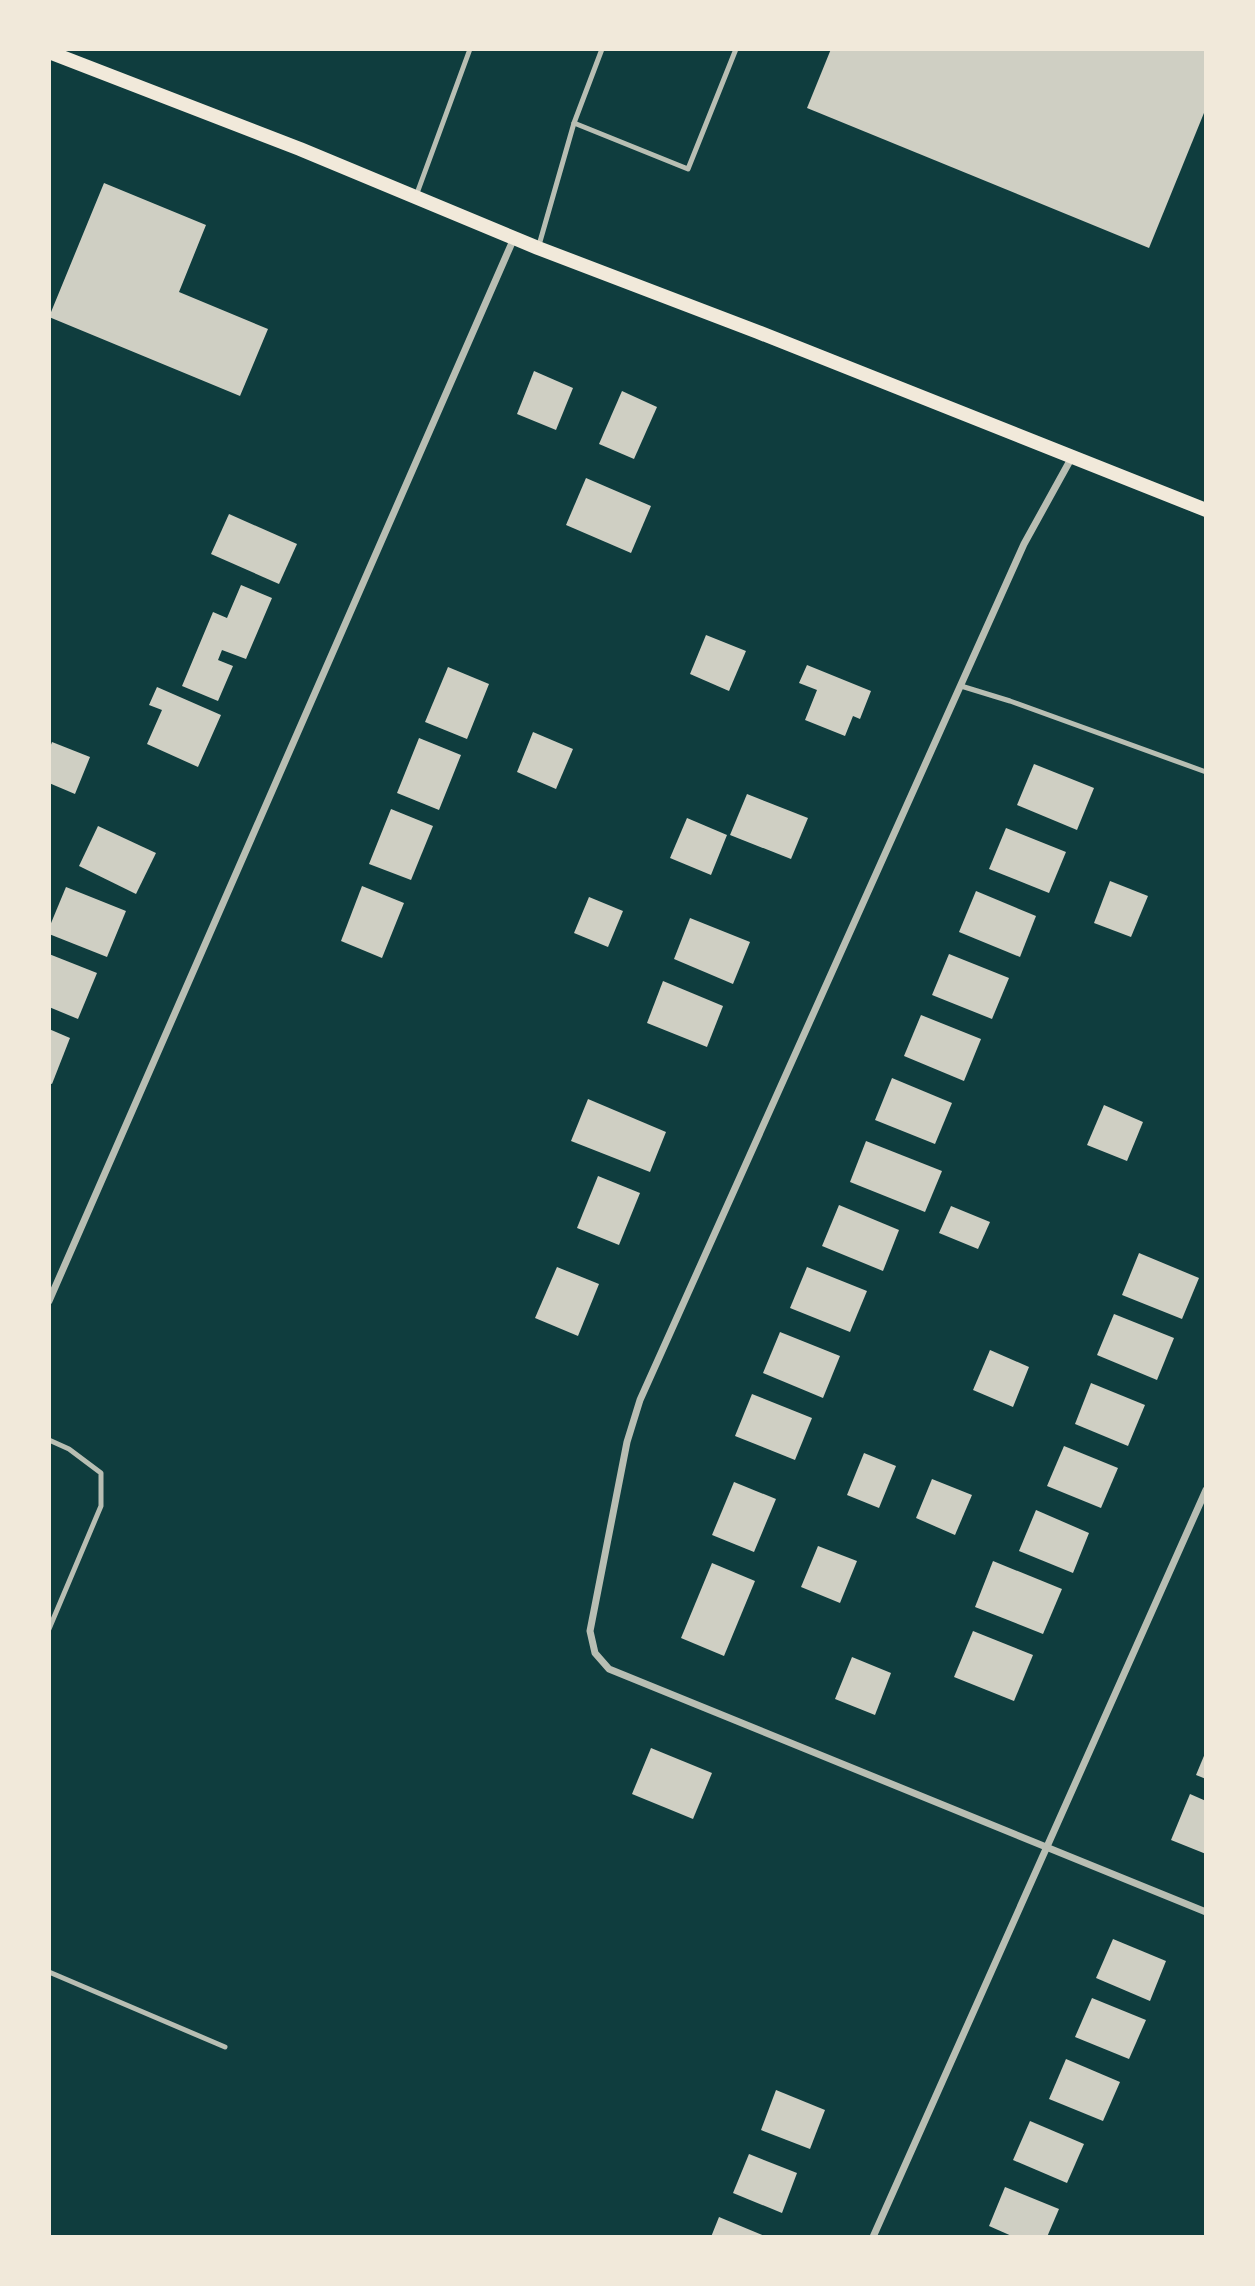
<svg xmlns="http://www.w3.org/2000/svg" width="1255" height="2286" viewBox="0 0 1255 2286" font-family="Spectral,serif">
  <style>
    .building { fill: #cfcfc3 }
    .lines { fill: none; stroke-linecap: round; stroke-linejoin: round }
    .service { stroke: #b8beb3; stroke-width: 5 }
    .minor { stroke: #b8beb3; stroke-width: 7 }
    .secondary { stroke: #f1e9da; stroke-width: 14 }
  </style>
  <rect width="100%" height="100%" fill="#0f3d3e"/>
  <g class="building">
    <polygon points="831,49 1206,49 1206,108 1149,248 807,108"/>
    <polygon points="104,183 206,225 179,292 268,329 240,396 49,317"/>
    <polygon points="534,371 573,388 556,430 517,414"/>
    <polygon points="622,391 657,407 634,459 599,444"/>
    <polygon points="586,478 651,506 631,553 566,525"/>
    <polygon points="229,514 297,544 279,584 211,554"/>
    <polygon points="241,585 272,598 246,659 222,650 218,660 233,666 218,701 182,686 213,612 227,618"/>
    <polygon points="706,635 746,651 729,691 690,674"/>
    <polygon points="807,665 871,691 860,719 853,716 845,736 805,720 817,690 799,683"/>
    <polygon points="448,667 489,684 467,739 425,722"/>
    <polygon points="157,687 221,715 198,767 147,744 162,710 149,705"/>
    <polygon points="533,732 573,749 556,789 517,772"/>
    <polygon points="419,738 461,755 439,810 397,793"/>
    <polygon points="52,742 90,757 75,794 49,783 49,750"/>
    <polygon points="1034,764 1094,788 1077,830 1017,805"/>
    <polygon points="747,794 808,818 791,859 730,835"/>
    <polygon points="391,809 433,826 411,880 369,864"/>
    <polygon points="687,818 727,835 711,875 670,858"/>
    <polygon points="98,826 156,853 136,894 79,866"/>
    <polygon points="1006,828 1066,852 1049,893 989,869"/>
    <polygon points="1110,881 1148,896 1131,937 1094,923"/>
    <polygon points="362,886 404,903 382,958 341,941"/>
    <polygon points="66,887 126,911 107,957 49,934 49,928"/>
    <polygon points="976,891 1036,916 1020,957 959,932"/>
    <polygon points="589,897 623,911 608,947 574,933"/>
    <polygon points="690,918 750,942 733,984 674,959"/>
    <polygon points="49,954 97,973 78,1019 49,1007"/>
    <polygon points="949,954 1009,978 992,1019 932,995"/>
    <polygon points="663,981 723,1006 707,1047 647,1023"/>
    <polygon points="921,1015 981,1039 964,1081 904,1056"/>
    <polygon points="49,1029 70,1038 52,1084 49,1083"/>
    <polygon points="892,1078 952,1103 935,1144 875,1120"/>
    <polygon points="588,1099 666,1132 650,1172 571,1141"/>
    <polygon points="1104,1105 1143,1122 1127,1161 1087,1145"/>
    <polygon points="866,1141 942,1171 925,1212 850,1182"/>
    <polygon points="598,1176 640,1193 619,1245 577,1228"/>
    <polygon points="839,1205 899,1230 883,1271 822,1246"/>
    <polygon points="951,1206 990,1222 978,1249 939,1233"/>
    <polygon points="1139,1253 1199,1278 1182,1319 1122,1295"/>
    <polygon points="557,1267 599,1284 578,1336 535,1318"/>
    <polygon points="807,1267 867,1291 850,1332 790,1308"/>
    <polygon points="1114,1314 1174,1338 1157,1380 1097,1355"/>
    <polygon points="780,1332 840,1356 823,1398 763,1373"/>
    <polygon points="990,1350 1029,1367 1013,1407 973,1390"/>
    <polygon points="1091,1383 1145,1405 1128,1446 1075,1424"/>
    <polygon points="752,1394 812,1418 795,1460 735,1436"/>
    <polygon points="1064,1446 1118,1468 1101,1508 1047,1486"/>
    <polygon points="864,1453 896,1466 879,1508 847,1495"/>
    <polygon points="932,1479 972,1495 955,1535 916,1518"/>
    <polygon points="734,1482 776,1499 754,1552 712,1535"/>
    <polygon points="1036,1510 1089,1533 1073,1573 1019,1551"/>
    <polygon points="818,1546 857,1561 840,1603 801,1587"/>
    <polygon points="993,1561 1062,1589 1043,1634 975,1607"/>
    <polygon points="712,1563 755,1581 724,1656 681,1638"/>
    <polygon points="973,1631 1033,1655 1014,1701 954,1677"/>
    <polygon points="852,1657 891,1673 875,1715 835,1699"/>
    <polygon points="651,1748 712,1773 693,1819 632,1794"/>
    <polygon points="1206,1751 1206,1779 1196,1775"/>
    <polygon points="1190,1794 1206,1801 1206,1854 1171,1840"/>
    <polygon points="1113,1939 1166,1961 1150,2001 1096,1978"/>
    <polygon points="1092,1998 1146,2020 1129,2059 1075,2037"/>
    <polygon points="1066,2059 1120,2082 1103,2121 1049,2099"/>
    <polygon points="776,2090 825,2110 810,2149 761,2130"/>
    <polygon points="1030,2121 1084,2144 1067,2183 1013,2160"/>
    <polygon points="749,2154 797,2173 782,2213 733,2193"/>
    <polygon points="1005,2187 1059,2209 1047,2237 1014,2237 989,2226"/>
    <polygon points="719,2217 767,2237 711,2237"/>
  </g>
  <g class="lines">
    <g class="service">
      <polyline points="574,123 688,169 736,49"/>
      <polyline points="416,196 470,49"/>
      <polyline points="539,245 574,123 602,49"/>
      <polyline points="961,686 1010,701 1206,772"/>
      <polyline points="49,1440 69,1449 101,1473 101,1506 49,1629"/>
      <polyline points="49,1972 225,2047"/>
    </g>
    <g class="minor">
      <polyline points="1072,457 1024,544 640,1400 627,1442 590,1631 595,1653 609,1669 1206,1912"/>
      <polyline points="49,1301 514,238"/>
      <polyline points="873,2237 1206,1490"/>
    </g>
    <polyline class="secondary" points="49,52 300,149 538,248 758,332 1206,510"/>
  </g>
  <rect width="1255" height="2286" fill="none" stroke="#f1e9da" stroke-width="102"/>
</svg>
